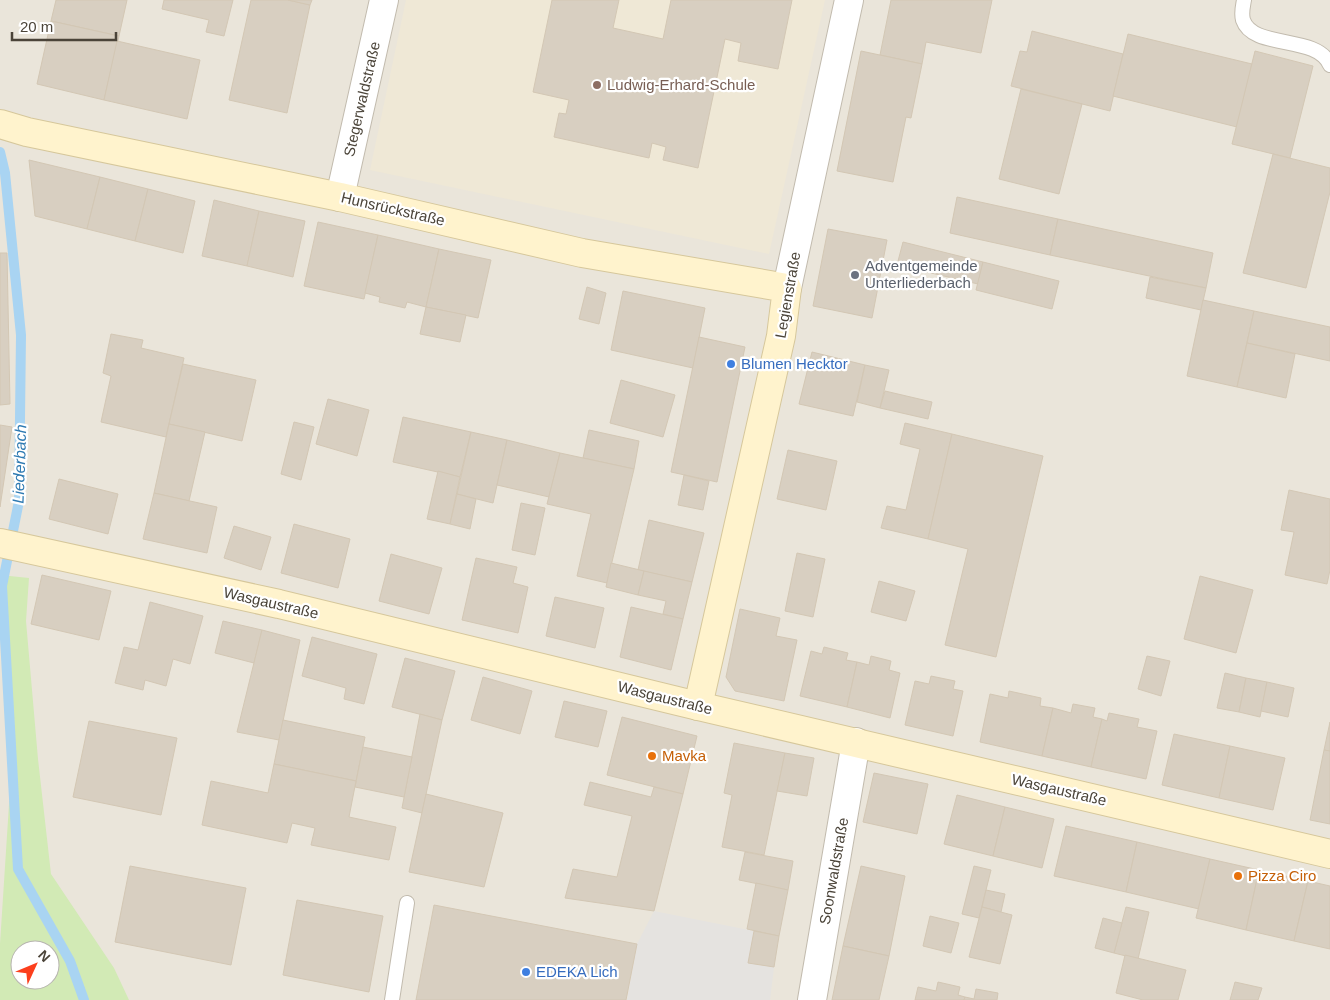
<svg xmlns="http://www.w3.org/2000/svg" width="1330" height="1000" viewBox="0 0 1330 1000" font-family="Arial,sans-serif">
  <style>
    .residential { fill: #eae5da; fill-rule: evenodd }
    .education { fill: #efe8d6 }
    .green { fill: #d2eab5; fill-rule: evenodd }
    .parking { fill: #e5e3e0 }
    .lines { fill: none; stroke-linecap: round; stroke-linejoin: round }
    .stream { stroke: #a9d4f2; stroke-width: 10 }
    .building { fill: #d8cfc1; stroke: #d3c7b4 }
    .lane-casing { stroke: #c2bbae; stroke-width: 16 }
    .street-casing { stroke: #c2bbae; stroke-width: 30 }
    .secondary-casing { stroke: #d6c79b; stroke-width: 30 }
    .lane { stroke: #fff; stroke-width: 14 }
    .street { stroke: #fff; stroke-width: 28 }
    .secondary { stroke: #fff3cd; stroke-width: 28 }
    .education-dot { fill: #8d6e63; stroke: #fff; stroke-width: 2 }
    .worship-dot { fill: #6b7280; stroke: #fff; stroke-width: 2 }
    .shop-dot { fill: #3f7fe0; stroke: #fff; stroke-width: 2 }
    .food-dot { fill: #e8710a; stroke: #fff; stroke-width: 2 }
    .labels { text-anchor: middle; stroke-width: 4.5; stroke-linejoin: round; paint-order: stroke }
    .education-label { font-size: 15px; fill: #785e54; stroke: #fff; text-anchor: start }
    .street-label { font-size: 15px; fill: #4b4439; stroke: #fff }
    .worship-label { font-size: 15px; fill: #5b616d; stroke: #fff; text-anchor: start }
    .shop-label { font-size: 15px; fill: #366cbe; stroke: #fff; text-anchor: start }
    .food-label { font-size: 15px; fill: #c56008; stroke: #fff; text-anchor: start }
    .water-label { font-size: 16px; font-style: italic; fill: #2e7ab2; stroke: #fff }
  </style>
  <rect width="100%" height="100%" fill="#f6f3ec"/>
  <path class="residential" d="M0,0H1330V1000H0ZM20,950H50V980H20Z"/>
  <polygon class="education" points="406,0 825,0 769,254 370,170"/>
  <path class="green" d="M0,575L29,578L26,621L38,759L51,874L114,968L129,1000H0V944L12,758L0,627ZM20,950H50V980H20Z"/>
  <polygon class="parking" points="654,911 754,931 749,963 774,967 770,1000 627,1000 637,944"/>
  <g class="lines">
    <polyline class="stream" points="0,152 5,173 21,335 19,501 2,586 18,869 70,961 84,1000"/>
  </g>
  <g class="building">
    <polygon points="56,0 127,0 119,36 51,21"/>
    <polygon points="164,0 233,0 224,36 206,32 209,20 162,9"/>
    <polygon points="251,0 288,0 310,5 287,113 229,100"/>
    <polygon points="288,0 312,0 310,5"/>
    <polygon points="552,0 619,0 613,28 663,39 671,0 792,0 778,69 738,61 741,43 725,39 698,168 663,160 666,147 652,143 649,158 554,137 559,113 566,114 569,100 533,92"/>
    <polygon points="891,0 992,0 981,53 926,42 922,64 880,55"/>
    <polygon points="51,21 119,36 104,100 37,84"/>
    <polygon points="1032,31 1123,54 1110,111 1011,86 1020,51 1027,52"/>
    <polygon points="1128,34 1252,64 1237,127 1113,96"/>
    <polygon points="117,41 200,60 187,119 104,100"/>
    <polygon points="861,51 922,64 911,118 906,117 893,182 837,171"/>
    <polygon points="1255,51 1313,66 1290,158 1232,144"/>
    <polygon points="1021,89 1082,104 1059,194 999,179"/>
    <polygon points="1273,154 1330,168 1330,192 1306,288 1243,273"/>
    <polygon points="29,160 100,177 87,229 35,216"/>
    <polygon points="100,177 148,189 135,241 87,229"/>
    <polygon points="148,189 195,201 183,253 135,241"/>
    <polygon points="957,197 1058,219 1050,255 950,233"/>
    <polygon points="214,200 259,211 247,266 202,256"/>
    <polygon points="259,211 305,221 293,277 247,266"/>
    <polygon points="1058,219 1213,253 1206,288 1050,255"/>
    <polygon points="318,222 378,235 364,299 304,286"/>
    <polygon points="828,229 887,240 872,318 813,306"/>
    <polygon points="378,235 439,249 426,307 407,302 405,308 379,302 380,297 365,293"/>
    <polygon points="903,242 983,262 978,284 897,265"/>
    <polygon points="439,249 491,260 478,318 426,307"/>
    <polygon points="0,253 7,253 10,404 0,405"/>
    <polygon points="983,262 1059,281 1052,309 976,290"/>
    <polygon points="1150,277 1206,288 1201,310 1146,298"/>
    <polygon points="587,287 606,293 599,324 579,319"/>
    <polygon points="623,291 705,308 693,368 611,350"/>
    <polygon points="1203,300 1254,311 1237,387 1187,376"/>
    <polygon points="426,307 466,315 460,342 420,334"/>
    <polygon points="1254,311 1330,327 1330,361 1247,343"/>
    <polygon points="111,334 143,340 141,348 184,358 166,437 101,422 111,376 103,373"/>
    <polygon points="699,337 745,347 717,482 671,472"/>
    <polygon points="1247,343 1295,354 1286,398 1237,387"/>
    <polygon points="812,352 865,365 853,416 799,404"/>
    <polygon points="183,364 256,380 242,441 169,424"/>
    <polygon points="865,365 889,370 880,408 857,402"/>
    <polygon points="621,380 675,395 663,437 610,423"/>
    <polygon points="885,391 932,402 928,419 880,408"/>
    <polygon points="328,399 369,410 357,456 316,444"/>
    <polygon points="403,417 471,432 460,477 393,462"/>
    <polygon points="294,422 314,427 301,480 281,474"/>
    <polygon points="905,423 952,434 928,539 881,528 887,506 906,510 920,449 900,444"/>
    <polygon points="169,424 205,432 189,501 154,493"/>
    <polygon points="0,425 12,427 0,507"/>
    <polygon points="589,430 639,441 634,469 583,458"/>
    <polygon points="471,432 507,440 493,503 457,494"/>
    <polygon points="952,434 1043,456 996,657 945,645 968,549 928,539"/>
    <polygon points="507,440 560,453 549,497 497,485"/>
    <polygon points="788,450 837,461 826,510 777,499"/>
    <polygon points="560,453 634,469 607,583 577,576 591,514 547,504"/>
    <polygon points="438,471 460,477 450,524 427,519"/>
    <polygon points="684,475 709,481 703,510 678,505"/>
    <polygon points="59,479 118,494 108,534 49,519"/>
    <polygon points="1289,490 1330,499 1330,570 1327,584 1285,575 1294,532 1281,530"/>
    <polygon points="154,493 217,507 207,553 143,539"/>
    <polygon points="457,494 476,499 470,529 450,524"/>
    <polygon points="521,503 545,508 535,555 512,550"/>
    <polygon points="649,520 704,533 692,582 638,570"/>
    <polygon points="294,524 350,539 338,588 281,573"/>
    <polygon points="234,526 271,537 261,570 224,558"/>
    <polygon points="797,553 825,559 813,617 785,611"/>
    <polygon points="391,554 442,568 429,614 379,601"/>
    <polygon points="476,558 517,567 513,583 528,587 518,633 462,620"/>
    <polygon points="611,563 644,571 638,595 606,587"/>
    <polygon points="644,571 692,582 683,619 663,614 666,601 638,595"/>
    <polygon points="42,575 111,591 99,640 31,624"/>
    <polygon points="1200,576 1253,590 1236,653 1184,639"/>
    <polygon points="879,581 915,591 906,621 871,612"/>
    <polygon points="555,597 604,608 595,648 546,636"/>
    <polygon points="150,602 203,616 190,664 173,659 166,686 145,680 143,690 115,683 124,647 138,650"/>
    <polygon points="631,607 683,619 671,670 620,657"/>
    <polygon points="740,609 780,618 776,636 797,640 784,701 735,691 726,677"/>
    <polygon points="223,621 262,630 254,663 215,653"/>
    <polygon points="262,630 300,640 279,740 237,732"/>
    <polygon points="312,637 377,654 364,704 344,699 346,688 302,676"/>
    <polygon points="824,647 848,653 846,660 857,662 847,707 800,696 811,651 822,654"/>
    <polygon points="871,656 891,661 889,670 900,673 890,718 847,707 857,662 869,665"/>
    <polygon points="1147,656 1170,661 1161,696 1138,689"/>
    <polygon points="405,658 455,671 442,720 392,707"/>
    <polygon points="1225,673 1246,678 1239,712 1217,708"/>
    <polygon points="931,676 955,681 953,689 963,691 953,736 905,725 915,681 929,684"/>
    <polygon points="483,677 532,691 520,734 471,720"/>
    <polygon points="1246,678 1267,682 1260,717 1239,712"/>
    <polygon points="1267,682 1294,688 1288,717 1261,711"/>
    <polygon points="1009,691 1041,698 1040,706 1053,708 1042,756 980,742 990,694 1008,698"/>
    <polygon points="564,701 607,711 598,747 555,737"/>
    <polygon points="1073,704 1095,708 1093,717 1102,719 1091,767 1042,756 1053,708 1071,713"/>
    <polygon points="1109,713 1139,719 1137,727 1157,731 1146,779 1091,767 1102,719 1107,721"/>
    <polygon points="420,714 442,720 422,813 402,808"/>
    <polygon points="622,717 697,736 683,794 607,775"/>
    <polygon points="283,720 365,737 356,781 274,764"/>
    <polygon points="89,721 177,738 161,815 73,797"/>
    <polygon points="1330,722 1330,751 1324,750"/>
    <polygon points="1174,734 1230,746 1219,798 1162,785"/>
    <polygon points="734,743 785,753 764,855 722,847 732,795 724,793"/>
    <polygon points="1230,746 1285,758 1273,810 1219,798"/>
    <polygon points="363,747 412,757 404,797 355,787"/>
    <polygon points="1324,750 1330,751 1330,824 1310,820"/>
    <polygon points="785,753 814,758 807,796 777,791"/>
    <polygon points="274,764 356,781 349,817 396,827 389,860 311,845 315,828 292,823 287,843 202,825 211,781 268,793"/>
    <polygon points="874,773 928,784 917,834 863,822"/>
    <polygon points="590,782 651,797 654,787 683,794 654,911 565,898 573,869 617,877 632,816 584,805"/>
    <polygon points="426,794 503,813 484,887 409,872"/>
    <polygon points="957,795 1005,807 993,856 944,844"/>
    <polygon points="1005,807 1054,819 1042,868 993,856"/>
    <polygon points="1066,826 1137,842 1126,892 1054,876"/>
    <polygon points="1137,842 1210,859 1199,909 1126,892"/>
    <polygon points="745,852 793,861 788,890 739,880"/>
    <polygon points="1210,859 1259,870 1246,930 1196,918"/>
    <polygon points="130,866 246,888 231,965 115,942"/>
    <polygon points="861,866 905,876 889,956 843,946"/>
    <polygon points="974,866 991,870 979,918 962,914"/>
    <polygon points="1259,870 1308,881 1294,941 1246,930"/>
    <polygon points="1308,881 1330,886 1330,949 1294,941"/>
    <polygon points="756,883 788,890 779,936 747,929"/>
    <polygon points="986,890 1005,894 1001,912 982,907"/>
    <polygon points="297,900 383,916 369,992 283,975"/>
    <polygon points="434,905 637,944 626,1000 416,1000"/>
    <polygon points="982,907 1012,915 1000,964 969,957"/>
    <polygon points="1126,907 1149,912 1138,959 1114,953"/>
    <polygon points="930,916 959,923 951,953 923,946"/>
    <polygon points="1103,918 1122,923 1114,953 1095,948"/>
    <polygon points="754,931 779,936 774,967 748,963"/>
    <polygon points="843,946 889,956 879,1000 832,1000"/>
    <polygon points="1125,955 1186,970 1178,1000 1143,1000 1116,993"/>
    <polygon points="938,982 960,987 958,995 965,997 964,1000 915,1000 918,987 936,991"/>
    <polygon points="1235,982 1262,988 1258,1000 1230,1000"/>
    <polygon points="976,989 998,993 997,1000 964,1000 965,997 974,999"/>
  </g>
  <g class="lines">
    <defs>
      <g id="lane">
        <path d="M1244,0C1243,6 1241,13 1243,20C1253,50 1317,34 1330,65"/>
        <polyline points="392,1000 407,903"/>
      </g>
      <g id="street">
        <polyline points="340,197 384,0"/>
        <polyline points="787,288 849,0"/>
        <polyline points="812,1000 856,742"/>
      </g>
      <g id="secondary">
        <polyline points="0,124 27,132 340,197 582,253 787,288 781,336 698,706"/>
        <polyline points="0,543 279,604 698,706 1330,854"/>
      </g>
    </defs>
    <use href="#lane" class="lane-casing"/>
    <use href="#street" class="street-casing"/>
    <use href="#secondary" class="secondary-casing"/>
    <use href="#lane" class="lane"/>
    <use href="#street" class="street"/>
    <use href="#secondary" class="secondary"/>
  </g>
  <circle class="education-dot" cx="597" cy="85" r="5"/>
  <circle class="worship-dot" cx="855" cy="275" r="5"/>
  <g class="shop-dot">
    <circle cx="731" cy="364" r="5"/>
    <circle cx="526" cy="972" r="5"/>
  </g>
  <g class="food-dot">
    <circle cx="652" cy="756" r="5"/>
    <circle cx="1238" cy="876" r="5"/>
  </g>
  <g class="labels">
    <g class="education-label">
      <text x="607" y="90">Ludwig-Erhard-Schule</text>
    </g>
    <g class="street-label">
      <text transform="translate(362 99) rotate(-77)" y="5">Stegerwaldstraße</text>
      <text transform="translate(393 209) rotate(13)" y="5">Hunsrückstraße</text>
      <text transform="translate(788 295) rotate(-80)" y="5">Legienstraße</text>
      <text transform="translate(271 603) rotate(13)" y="5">Wasgaustraße</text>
      <text transform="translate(665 698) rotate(14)" y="5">Wasgaustraße</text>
      <text transform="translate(1059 790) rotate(13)" y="5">Wasgaustraße</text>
      <text transform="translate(834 871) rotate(-80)" y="5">Soonwaldstraße</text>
    </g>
    <g class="worship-label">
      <text x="865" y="271">Adventgemeinde<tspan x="865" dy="17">Unterliederbach</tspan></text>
    </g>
    <g class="shop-label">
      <text x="741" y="369">Blumen Hecktor</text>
      <text x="536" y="977">EDEKA Lich</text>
    </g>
    <g class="food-label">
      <text x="662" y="761">Mavka</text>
      <text x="1248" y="881">Pizza Ciro</text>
    </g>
    <g class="water-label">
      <text transform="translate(19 464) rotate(-88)" y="6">Liederbach</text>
    </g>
  </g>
  <g transform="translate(35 965) rotate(46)"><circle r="24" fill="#ffffff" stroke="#b7b4b0"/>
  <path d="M0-4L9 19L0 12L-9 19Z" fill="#fc3f1d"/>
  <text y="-8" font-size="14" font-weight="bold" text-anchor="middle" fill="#4b4439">N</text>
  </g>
  <path d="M12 32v8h104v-8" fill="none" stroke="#4b4439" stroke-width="2.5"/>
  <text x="20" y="32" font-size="15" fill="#4b4439" stroke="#ffffff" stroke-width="4" paint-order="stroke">20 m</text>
</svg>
